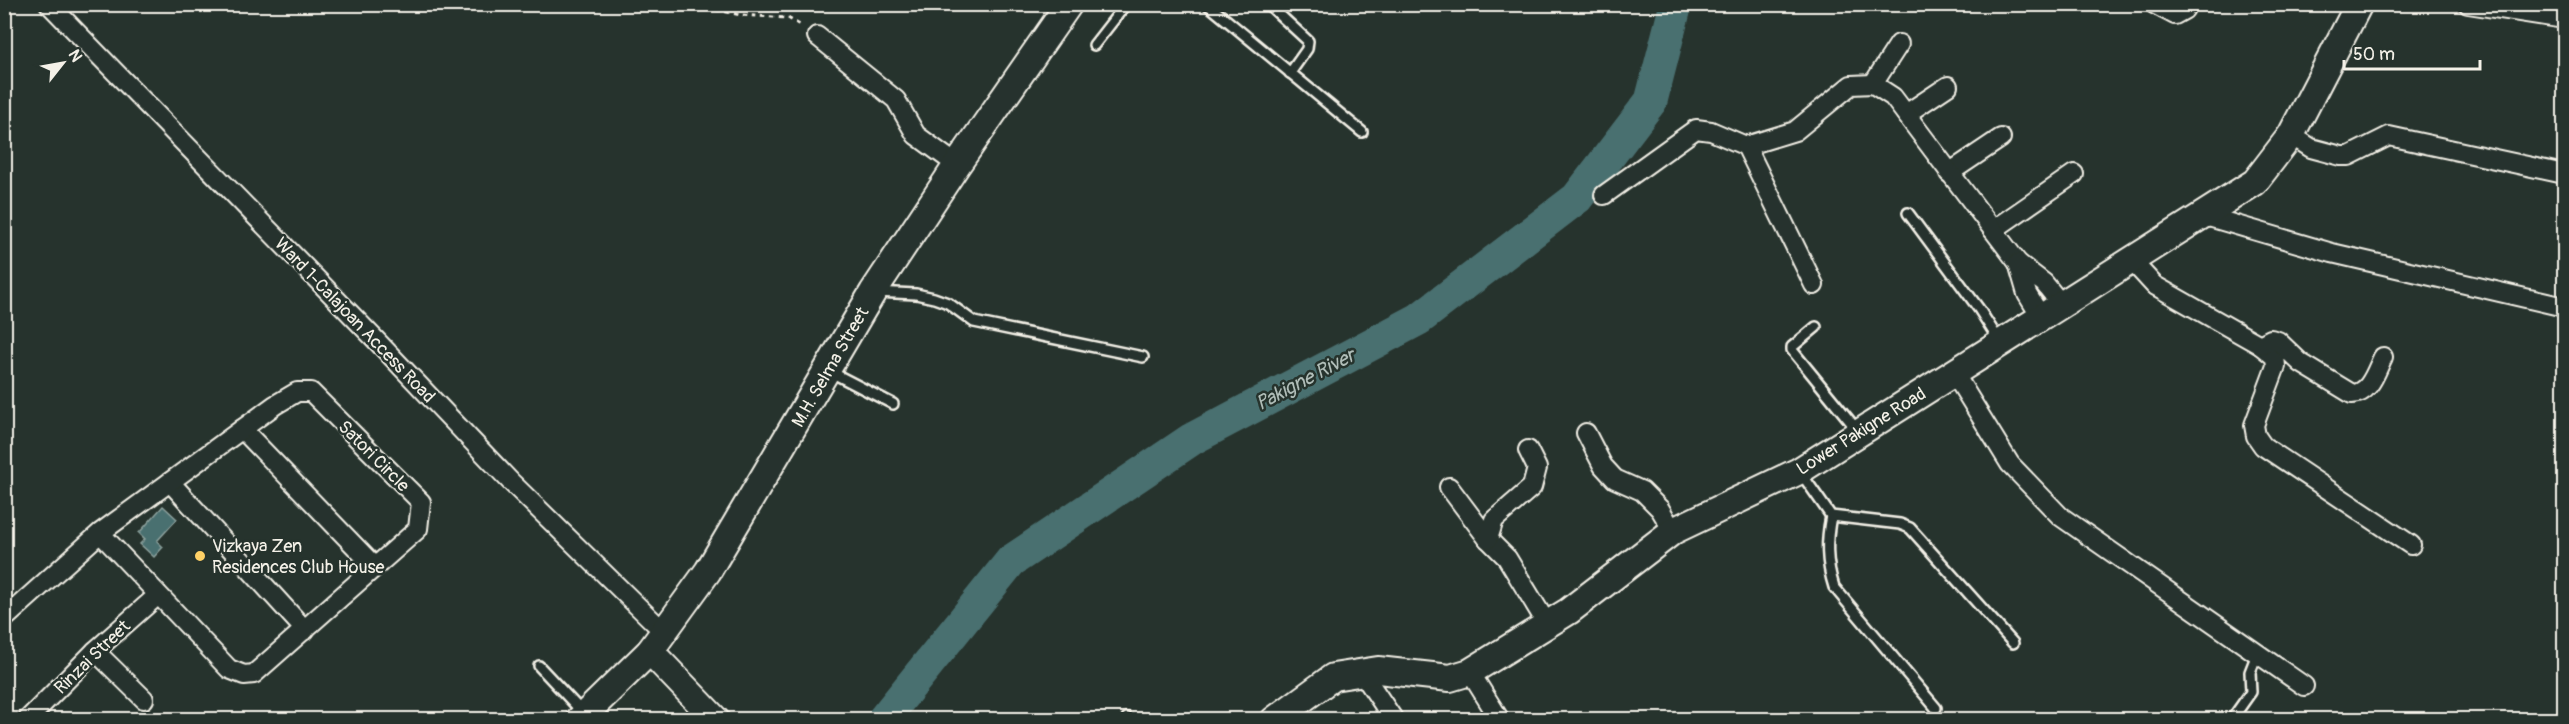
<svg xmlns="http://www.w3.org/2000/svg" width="2569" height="724" viewBox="0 0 2569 724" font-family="Pangolin,sans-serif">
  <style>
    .water { fill: #4a6f6f; stroke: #8ea39f; stroke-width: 1.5 }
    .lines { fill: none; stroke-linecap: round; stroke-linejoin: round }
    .river { stroke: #4a6f6f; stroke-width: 33 }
    .lane-casing { stroke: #f4f1e8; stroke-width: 14 }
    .street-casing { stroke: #f4f1e8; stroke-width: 22 }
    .secondary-casing { stroke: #f4f1e8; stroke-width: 30 }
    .path { stroke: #f4f1e8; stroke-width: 3; stroke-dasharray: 4.5 4.5; stroke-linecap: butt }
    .lane { stroke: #26332d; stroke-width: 9 }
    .street { stroke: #26332d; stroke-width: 18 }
    .secondary { stroke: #26332d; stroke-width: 26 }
    .poi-dot { fill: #ffd166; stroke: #26332d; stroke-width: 2 }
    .labels { text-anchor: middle; stroke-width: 5; stroke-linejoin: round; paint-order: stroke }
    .street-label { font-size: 18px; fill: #f4f1e8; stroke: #26332d }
    .poi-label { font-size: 18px; fill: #f4f1e8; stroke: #26332d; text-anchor: start }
    .water-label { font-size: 20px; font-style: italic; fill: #b0bdb8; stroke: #26332d }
  </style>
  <rect width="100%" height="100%" fill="#26332d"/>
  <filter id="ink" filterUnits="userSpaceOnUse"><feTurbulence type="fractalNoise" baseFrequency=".0167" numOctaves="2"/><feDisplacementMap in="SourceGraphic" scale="12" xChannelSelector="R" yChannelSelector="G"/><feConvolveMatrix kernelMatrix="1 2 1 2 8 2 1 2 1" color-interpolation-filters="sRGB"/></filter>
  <g filter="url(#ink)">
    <polygon class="water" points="163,506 177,519 157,541 163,547 154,557 140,544 145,539 139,533"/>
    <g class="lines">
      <polyline class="river" points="883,720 1011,561 1192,439 1419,319 1577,198 1651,101 1676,4"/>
      <defs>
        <g id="lane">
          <polyline points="1207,4 1362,132"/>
          <polyline points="1268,4 1308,41 1307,49 1290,73"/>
          <polyline points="1094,45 1126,4"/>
          <polyline points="1908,213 1979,309 2000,342"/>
          <polyline points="875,292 916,294 934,298 948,303 974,322 1143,357"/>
          <polyline points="1816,327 1792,347 1792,350 1858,431"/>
          <polyline points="829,371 893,404"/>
          <polyline points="1801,473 1831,516 1900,524 1910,528 2013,643"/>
          <path d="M1831,516C1826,541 1826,562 1834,587L1936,708"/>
          <polyline points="539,666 584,714"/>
          <polyline points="2234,716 2251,692 2250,672 2257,654"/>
          <polyline points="1127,718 1129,720"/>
        </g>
        <g id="street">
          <polyline points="49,4 373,337 511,482 664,632"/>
          <polyline points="2154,4 2175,15 2184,10 2188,4"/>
          <polyline points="2468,4 2564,19"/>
          <polyline points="817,36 896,100 916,135 957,165"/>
          <polyline points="1873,84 1899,44"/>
          <polyline points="1906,114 1948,86"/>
          <polyline points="2291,135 2311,148 2341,156 2349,156 2389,136 2564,174"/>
          <polyline points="1949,173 2001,138"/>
          <polyline points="1604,195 1696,129 1711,131 1746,146"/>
          <polyline points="2202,215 2332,253 2564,307"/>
          <polyline points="1993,230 2074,174"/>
          <polyline points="2131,260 2154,285 2260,345 2275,357 2276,366 2254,425 2256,436 2263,446 2411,545"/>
          <polyline points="1814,285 1746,146 1795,131 1851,85 1873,84 1893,97 2018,263"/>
          <polyline points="2041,317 2027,294 2018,263 2044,283 2061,304"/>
          <path d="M2260,345L2271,339L2278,341L2301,363L2352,394C2370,394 2376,371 2383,357"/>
          <polyline points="1954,373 2010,464 2060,516 2304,686"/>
          <polyline points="242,429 375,567"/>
          <polyline points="1586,433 1603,466 1615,479 1642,491 1660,509 1673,531"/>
          <polyline points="170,482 305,630"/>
          <polyline points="1449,487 1488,539 1507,558 1547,624"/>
          <polyline points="1488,539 1494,520 1532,487 1537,468 1528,450"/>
          <polyline points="4,619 100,533 275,405 297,392 311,392 421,502 418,529 254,674 244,675 229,669 100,533"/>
          <polyline points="95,651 144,699"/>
          <polyline points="1361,671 1394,720"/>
          <polyline points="1470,672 1500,720"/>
          <polyline points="27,720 95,651 158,595"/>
        </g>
        <g id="secondary">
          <polyline points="650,651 716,720"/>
          <polyline points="579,720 650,651 708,571 873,292 957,165 1069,4"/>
          <polyline points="1274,720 1333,677 1378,670 1450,678 1470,672 1569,611 1673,531 1799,471 2255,182 2291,135 2359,4"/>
        </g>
      </defs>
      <use href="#lane" class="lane-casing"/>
      <use href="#street" class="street-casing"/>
      <use href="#secondary" class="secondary-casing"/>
      <polyline class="path" points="690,4 741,15 788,18 803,27"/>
      <use href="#lane" class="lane"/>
      <use href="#street" class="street"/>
      <use href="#secondary" class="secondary"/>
    </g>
  </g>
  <circle class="poi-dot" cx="200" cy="556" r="6"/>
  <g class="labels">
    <g class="street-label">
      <text transform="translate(355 320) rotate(46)" y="6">Ward 1-Calajoan Access Road</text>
      <text transform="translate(830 367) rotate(-60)" y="6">M.H. Selma Street</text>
      <text transform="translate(1861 431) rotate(-32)" y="6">Lower Pakigne Road</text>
      <text transform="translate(374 456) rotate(45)" y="6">Satori Circle</text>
      <text transform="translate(92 657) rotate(-44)" y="6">Rinzai Street</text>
    </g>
    <g class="poi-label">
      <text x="212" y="552">Vizkaya Zen<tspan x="212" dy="21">Residences Club House</tspan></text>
    </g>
    <g class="water-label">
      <text transform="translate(1305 379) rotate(-28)" y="7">Pakigne River</text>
    </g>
  </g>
  <rect width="2569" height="724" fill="none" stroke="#26332d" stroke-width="24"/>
  <rect x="12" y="12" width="2545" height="700" fill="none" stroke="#f4f1e8" stroke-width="2" filter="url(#ink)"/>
  <g transform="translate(63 63) rotate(59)" stroke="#26332d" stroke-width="4.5" paint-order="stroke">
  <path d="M0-4.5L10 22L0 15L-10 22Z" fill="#f4f1e8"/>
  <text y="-9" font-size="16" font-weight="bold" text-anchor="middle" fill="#f4f1e8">N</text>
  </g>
  <path d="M2344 60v9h136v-9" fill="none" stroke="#f4f1e8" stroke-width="3"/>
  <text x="2353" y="60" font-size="18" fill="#f4f1e8" stroke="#26332d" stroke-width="4.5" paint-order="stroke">50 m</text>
</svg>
